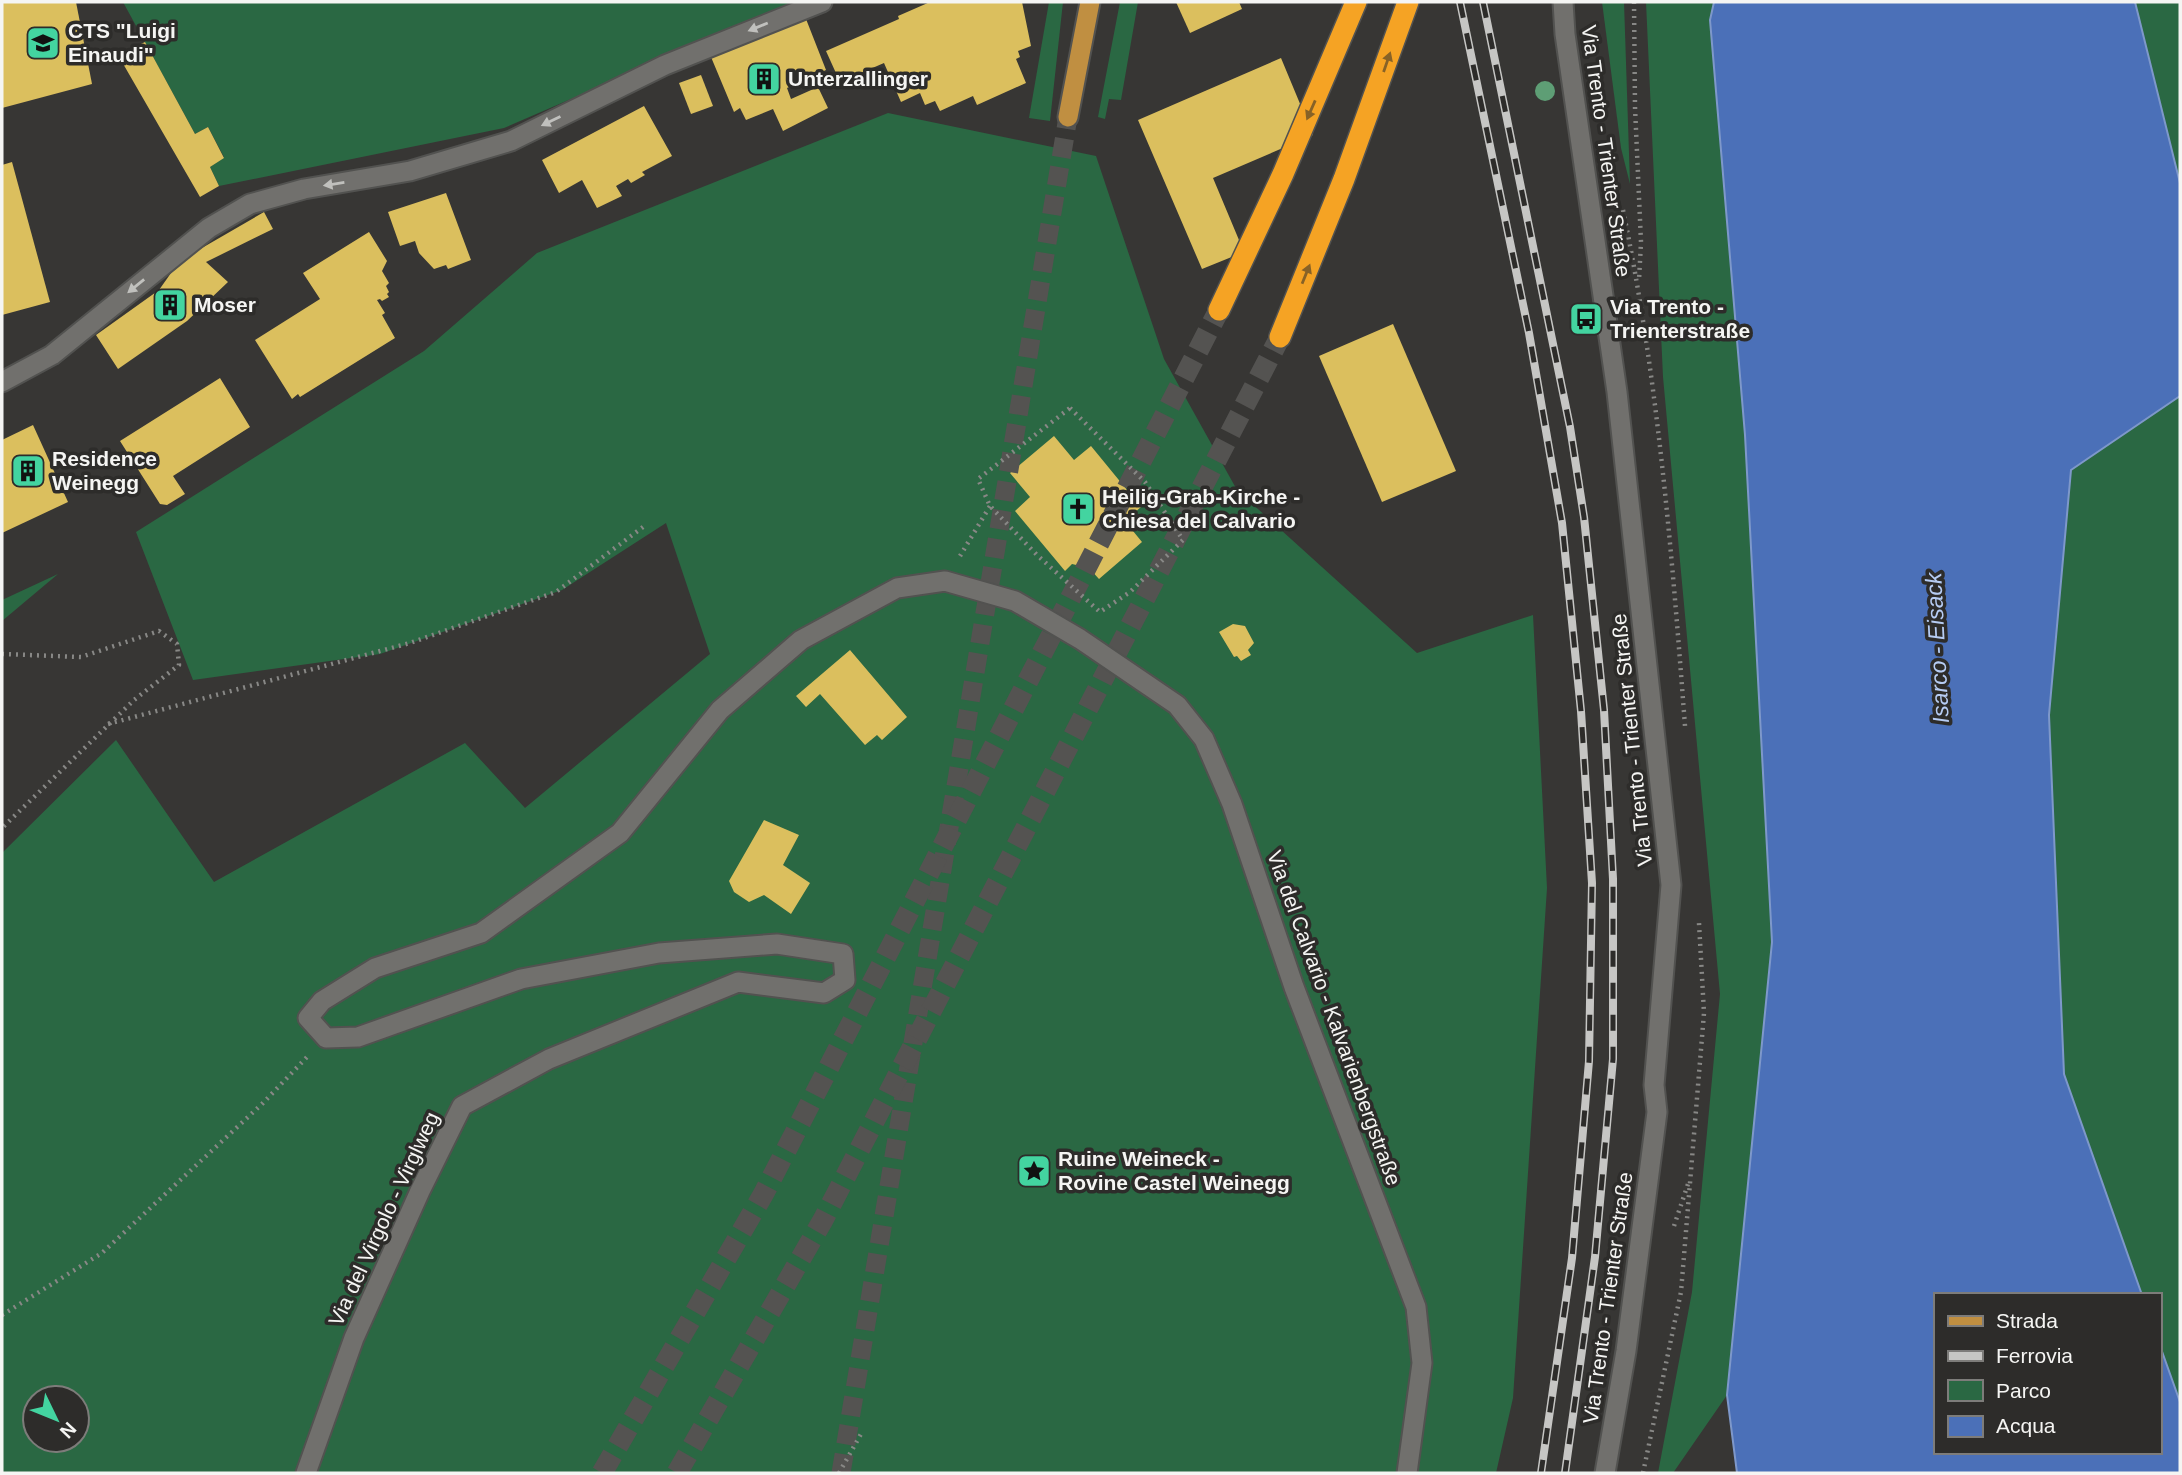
<svg xmlns="http://www.w3.org/2000/svg" width="2182" height="1475" viewBox="0 0 2182 1475" font-family="Arial,sans-serif">
  <style>
    .green { fill: #2a6843; fill-rule: evenodd }
    .water { fill: #4b70b8; stroke: #7e98ca; stroke-width: 2 }
    .building { fill: #dbbf5e }
    .lines { fill: none; stroke-linecap: round; stroke-linejoin: round }
    .primary-tunnel { stroke: #545351; stroke-width: 19; stroke-dasharray: 19 10; stroke-linecap: butt }
    .motorway-tunnel { stroke: #545351; stroke-width: 21; stroke-dasharray: 21 10; stroke-linecap: butt }
    .minor-casing { stroke: #525250; stroke-width: 23 }
    .tertiary-casing { stroke: #525250; stroke-width: 23 }
    .primary-casing { stroke: #525250; stroke-width: 23 }
    .motorway-casing { stroke: #525250; stroke-width: 24 }
    .path { stroke: #888886; stroke-width: 4.5; stroke-dasharray: 2 5; stroke-linecap: butt }
    .minor { stroke: #71706d; stroke-width: 19 }
    .tertiary { stroke: #71706d; stroke-width: 19 }
    .primary { stroke: #c08f41; stroke-width: 19 }
    .motorway { stroke: #f5a324; stroke-width: 21 }
    .rail-casing { stroke: #c6c6c4; stroke-width: 8 }
    .rail { stroke: #2d2c2a; stroke-width: 5; stroke-dasharray: 16; stroke-linecap: butt }
    .tree { fill: #5e9e75 }
    .oneway { fill: #c0c0bd }
    .oneway2 { fill: #876227 }
    .labels { text-anchor: middle; stroke-width: 7; stroke-linejoin: round; paint-order: stroke }
    .poi-label { font-size: 21px; font-weight: bold; fill: #f5f5f3; stroke: #2d2c2a; text-anchor: start }
    .street-label { font-size: 21px; fill: #f5f5f3; stroke: #2d2c2a }
    .water-label { font-size: 23px; font-style: italic; fill: #b6ccf3; stroke: #2d2c2a }
  </style>
  <rect width="100%" height="100%" fill="#373634"/>
  <g class="green">
    <polygon points="123,2 795,2 504,128 219,186 210,167 224,157 208,127 195,134"/>
    <polygon points="1049,2 1063,2 1050,121 1029,118"/>
    <polygon points="1120,2 1138,2 1121,100 1109,99 1105,119 1098,117"/>
    <polygon points="1602,2 1624,2 1630,184 1621,148"/>
    <polygon points="1646,2 1714,2 1710,20 1745,435 1772,942 1727,1395 1673,1473 1658,1473 1692,1292 1720,994 1663,377"/>
    <polygon points="2135,2 2180,2 2180,183"/>
    <path d="M888,113L1096,156L1164,359L1237,490L1417,653L1533,615L1547,888L1513,1398L1496,1473H2V853L116,740L214,882L465,743L525,808L710,654L666,523L562,590L380,654L193,680L136,532L424,351L537,253ZM35,1398H77V1440H35Z"/>
    <polygon points="2180,396 2180,1402 2159,1343 2159,1295 2142,1295 2064,1074 2049,715 2071,470"/>
    <polygon points="58,574 2,621 2,600"/>
  </g>
  <polygon class="water" points="1714,2 2135,2 2180,183 2180,396 2071,470 2049,715 2064,1074 2142,1295 1935,1295 1935,1452 2159,1452 2159,1343 2180,1402 2180,1473 1737,1473 1727,1395 1772,942 1745,435 1710,20"/>
  <g class="building">
    <polygon points="2,2 76,2 92,84 2,108"/>
    <polygon points="930,2 1022,2 1031,46 1018,51 1020,57 1016,59 1026,83 977,105 973,96 940,111 935,101 925,105 920,93 901,102 884,63 840,82 826,51 899,19 898,16"/>
    <polygon points="1176,2 1239,2 1242,9 1190,33"/>
    <polygon points="806,19 826,70 787,88 791,99 818,87 828,108 783,131 773,109 746,120 740,108 734,112 711,57"/>
    <polygon points="145,42 195,134 208,127 224,158 210,167 219,186 200,197 118,55"/>
    <polygon points="1281,58 1313,135 1213,178 1244,252 1202,269 1138,120"/>
    <polygon points="701,75 713,106 691,114 679,83"/>
    <polygon points="644,106 672,156 642,172 645,175 631,183 628,179 616,186 622,196 597,208 582,180 559,193 542,160"/>
    <polygon points="12,162 50,302 2,315 2,165"/>
    <polygon points="446,193 471,260 448,269 446,265 434,269 419,253 415,241 400,246 388,212"/>
    <polygon points="264,212 273,229 206,262 228,282 187,321 118,369 96,335 159,290 171,273 195,252"/>
    <polygon points="369,232 387,261 382,271 389,283 386,286 389,292 387,294 389,297 382,301 380,299 377,300 385,313 382,315 395,338 300,397 298,394 292,399 255,340 320,299 303,273"/>
    <polygon points="1393,324 1456,471 1382,502 1319,356"/>
    <polygon points="220,378 250,427 173,476 185,494 167,505 160,504 120,441"/>
    <polygon points="33,425 68,502 2,533 2,440"/>
    <polygon points="1054,436 1074,460 1091,446 1141,507 1133,514 1133,531 1142,542 1099,579 1089,568 1072,564 1065,571 1015,511 1030,497 1010,473"/>
    <polygon points="1233,624 1245,626 1254,643 1248,650 1251,655 1241,661 1237,656 1234,657 1219,632"/>
    <polygon points="850,650 907,717 882,740 877,735 865,745 820,694 806,707 796,696"/>
    <polygon points="764,820 799,835 783,865 810,883 791,914 764,895 749,902 734,892 729,881"/>
  </g>
  <g class="lines">
    <polyline class="primary-tunnel" points="841,1473 1068,117"/>
    <g class="motorway-tunnel">
      <polyline points="602,1473 764,1193 1219,310"/>
      <polyline points="677,1473 823,1220 1280,337"/>
    </g>
    <defs>
      <g id="minor">
        <polyline points="2,382 52,355 209,228 250,204 304,189 410,171 511,141 665,65 822,2"/>
        <polyline points="306,1473 354,1338 420,1191 462,1106 549,1059 738,982 824,993 845,980 843,954 777,944 659,953 521,979 358,1037 326,1038 308,1018 322,1001 375,968 481,933 620,833 720,710 801,640 897,588 945,581 1015,601 1080,639 1177,705 1204,739 1232,804 1294,987 1416,1307 1422,1363 1407,1473"/>
      </g>
      <polyline id="tertiary" points="1563,2 1565,34 1617,392 1671,885 1654,1085 1657,1112 1626,1351 1605,1473"/>
      <polyline id="primary" points="1068,117 1090,2"/>
      <g id="motorway">
        <polyline points="1219,310 1283,174 1356,2"/>
        <polyline points="1280,337 1344,179 1408,2"/>
      </g>
    </defs>
    <use href="#minor" class="minor-casing"/>
    <use href="#tertiary" class="tertiary-casing"/>
    <use href="#primary" class="primary-casing"/>
    <use href="#motorway" class="motorway-casing"/>
    <g class="path">
      <polyline points="1634,2 1635,107 1641,242 1639,280"/>
      <path d="M1623,210C1658,379 1672,554 1685,726"/>
      <polygon points="1070,408 1145,482 1183,540 1130,592 1100,612 1037,555 990,506 978,479"/>
      <polyline points="960,556 990,506"/>
      <polyline points="2,654 81,657 159,631 177,644 179,665 134,700 2,828"/>
      <polyline points="108,724 410,643 556,592 647,524"/>
      <polyline points="1674,1226 1689,1181"/>
      <polyline points="2,1315 102,1253 263,1103 307,1057"/>
      <polyline points="839,1473 861,1434"/>
      <polyline points="1643,1473 1681,1292 1704,1013 1699,923"/>
    </g>
    <use href="#minor" class="minor"/>
    <use href="#tertiary" class="tertiary"/>
    <use href="#primary" class="primary"/>
    <use href="#motorway" class="motorway"/>
    <defs>
      <g id="rail">
        <polyline points="1460,2 1529,333 1562,523 1581,711 1592,883 1589,1061 1572,1258 1541,1473"/>
        <polyline points="1483,2 1570,427 1584,517 1604,710 1613,879 1613,1059 1595,1257 1565,1473"/>
      </g>
    </defs>
    <use href="#rail" class="rail-casing"/>
    <use href="#rail" class="rail"/>
  </g>
  <circle class="tree" cx="1545" cy="91" r="10"/>
  <defs><path id="oneway-solid" d="M-6-.8H1V-3.2L6.5 0L1 3.2V.8H-6Z" transform="scale(1.75)"/></defs>
  <g class="oneway">
    <use href="#oneway-solid" transform="translate(758 27) rotate(158)"/>
    <use href="#oneway-solid" transform="translate(551 121) rotate(154)"/>
    <use href="#oneway-solid" transform="translate(334 184) rotate(171)"/>
    <use href="#oneway-solid" transform="translate(136 286) rotate(141)"/>
  </g>
  <g class="oneway2">
    <use href="#oneway-solid" transform="translate(1387 62) rotate(-71)"/>
    <use href="#oneway-solid" transform="translate(1311 110) rotate(114)"/>
    <use href="#oneway-solid" transform="translate(1306 274) rotate(-68)"/>
  </g>
  <defs>
    <symbol id="school-square" viewBox="-11 -11 22 22"><rect x="-9" y="-9" width="18" height="18" rx="4" fill="#43d4a0" stroke="#2d2c2a"/><path d="M0-5L7-2L0 1L-7-2ZM-4 1L0 2.5L4 1V4Q0 6-4 4Z" fill="#111"/></symbol>
    <symbol id="building-square" viewBox="-11 -11 22 22"><rect x="-9" y="-9" width="18" height="18" rx="4" fill="#43d4a0" stroke="#2d2c2a"/><path d="M-4-6H4V6H1V3H-1V6H-4ZM-2.5-4.3h1.7v1.8h-1.7ZM.8-4.3h1.7v1.8H.8ZM-2.5-1h1.7V.8h-1.7ZM.8-1h1.7V.8H.8Z" fill="#111"/></symbol>
    <symbol id="bus-square" viewBox="-11 -11 22 22"><rect x="-9" y="-9" width="18" height="18" rx="4" fill="#43d4a0" stroke="#2d2c2a"/><path d="M-5-6H5V4H4V6H2V4H-2V6H-4V4H-5ZM-3.5-4V0h7V-4ZM-3.5 1.2v1.5H-2V1.2ZM2 1.2v1.5H3.5V1.2Z" fill="#111"/></symbol>
    <symbol id="church-square" viewBox="-11 -11 22 22"><rect x="-9" y="-9" width="18" height="18" rx="4" fill="#43d4a0" stroke="#2d2c2a"/><path d="M-1.2-6h2.4v3.5h3.3v2.4h-3.3V6h-2.4V-.1h-3.3v-2.4h3.3Z" fill="#111"/></symbol>
    <symbol id="sight-square" viewBox="-11 -11 22 22"><rect x="-9" y="-9" width="18" height="18" rx="4" fill="#43d4a0" stroke="#2d2c2a"/><path d="M0-6L1.8-2.2L6-1.7L2.9 1.2L3.7 5.4L0 3.3L-3.7 5.4L-2.9 1.2L-6-1.7L-1.8-2.2Z" fill="#111"/></symbol>
  </defs>
  <g fill-rule="evenodd">
    <use href="#school-square" x="24" y="24" width="38" height="38"/>
    <use href="#building-square" x="745" y="60" width="38" height="38"/>
    <use href="#building-square" x="151" y="286" width="38" height="38"/>
    <use href="#bus-square" x="1567" y="300" width="38" height="38"/>
    <use href="#building-square" x="9" y="452" width="38" height="38"/>
    <use href="#church-square" x="1059" y="490" width="38" height="38"/>
    <use href="#sight-square" x="1015" y="1152" width="38" height="38"/>
  </g>
  <g class="labels">
    <g class="poi-label">
      <text x="68" y="38">CTS "Luigi<tspan x="68" dy="24">Einaudi"</tspan></text>
      <text x="788" y="86">Unterzallinger</text>
      <text x="194" y="312">Moser</text>
      <text x="1610" y="314">Via Trento -<tspan x="1610" dy="24">Trienterstraße</tspan></text>
      <text x="52" y="466">Residence<tspan x="52" dy="24">Weinegg</tspan></text>
      <text x="1102" y="504">Heilig-Grab-Kirche -<tspan x="1102" dy="24">Chiesa del Calvario</tspan></text>
      <text x="1058" y="1166">Ruine Weineck -<tspan x="1058" dy="24">Rovine Castel Weinegg</tspan></text>
    </g>
    <g class="street-label">
      <text transform="translate(1606 151) rotate(82)" y="7">Via Trento - Trienter Straße</text>
      <text transform="translate(1632 740) rotate(-96)" y="7">Via Trento - Trienter Straße</text>
      <text transform="translate(1334 1018) rotate(70)" y="7">Via del Calvario - Kalvarienbergstraße</text>
      <text transform="translate(384 1219) rotate(-65)" y="7">Via del Virgolo - Virglweg</text>
      <text transform="translate(1608 1298) rotate(-82)" y="7">Via Trento - Trienter Straße</text>
    </g>
    <g class="water-label">
      <text transform="translate(1937 648) rotate(-93)" y="8">Isarco - Eisack</text>
    </g>
  </g>
  <rect width="2182" height="1475" fill="none" stroke="#f5f5f3" stroke-width="7"/>
  <rect x="1934" y="1293" width="228" height="161" fill="#2d2c2a" stroke="#7d7c7a" stroke-width="2"/>
  <rect x="1948" y="1316" width="35" height="10" fill="#c08f41" stroke="#7d7c7a" stroke-width="2"/>
  <text x="1996" y="1328" font-size="21" fill="#f5f5f3">Strada</text>
  <rect x="1948" y="1351" width="35" height="10" fill="#c6c6c4" stroke="#7d7c7a" stroke-width="2"/>
  <text x="1996" y="1363" font-size="21" fill="#f5f5f3">Ferrovia</text>
  <rect x="1948" y="1380" width="35" height="21" fill="#2a6843" stroke="#7d7c7a" stroke-width="2"/>
  <text x="1996" y="1398" font-size="21" fill="#f5f5f3">Parco</text>
  <rect x="1948" y="1416" width="35" height="21" fill="#4b70b8" stroke="#7d7c7a" stroke-width="2"/>
  <text x="1996" y="1433" font-size="21" fill="#f5f5f3">Acqua</text>
  <g transform="translate(56 1419) rotate(133)"><circle r="33" fill="#2d2c2a" stroke="#7d7c7a" stroke-width="2"/>
  <path d="M0-5L12 26L0 18L-12 26Z" fill="#43d4a0"/>
  <text y="-10" font-size="19" font-weight="bold" text-anchor="middle" fill="#f5f5f3">N</text>
  </g>
</svg>
